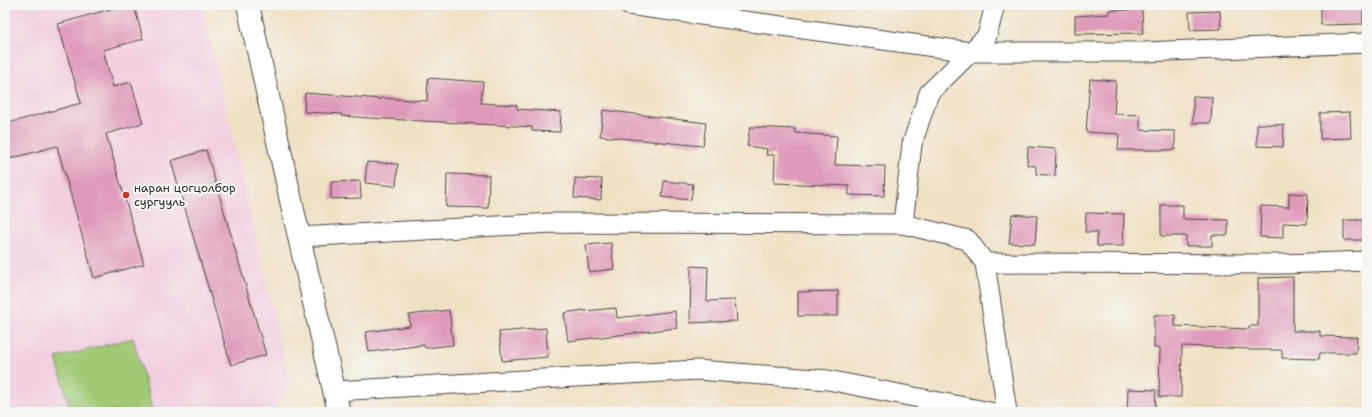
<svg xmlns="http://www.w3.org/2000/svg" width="1372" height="417" viewBox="0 0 1372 417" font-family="'Shantell Sans',sans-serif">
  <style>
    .built { fill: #f2cfe1 }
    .green { fill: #9fc975; stroke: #657a50 }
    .building { fill: #df9aba }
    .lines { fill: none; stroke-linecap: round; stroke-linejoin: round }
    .minor-casing { stroke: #494642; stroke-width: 21 }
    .tertiary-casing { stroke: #494642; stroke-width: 24 }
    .minor { stroke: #fff; stroke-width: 19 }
    .tertiary { stroke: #fff; stroke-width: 22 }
    .poi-dot { fill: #c8321e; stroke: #f6f6f2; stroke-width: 1.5 }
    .labels { text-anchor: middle; stroke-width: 4; stroke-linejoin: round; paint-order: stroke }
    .poi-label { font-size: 12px; fill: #2b2b2b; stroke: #f6f6f2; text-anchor: start }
  </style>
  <rect width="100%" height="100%" fill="#f6f6f2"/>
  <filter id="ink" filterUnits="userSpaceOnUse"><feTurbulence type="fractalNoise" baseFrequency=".025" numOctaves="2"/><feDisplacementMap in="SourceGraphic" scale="8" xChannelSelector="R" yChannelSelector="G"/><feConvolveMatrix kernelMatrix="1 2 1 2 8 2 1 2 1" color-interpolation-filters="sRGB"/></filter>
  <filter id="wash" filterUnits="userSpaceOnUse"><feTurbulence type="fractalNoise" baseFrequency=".012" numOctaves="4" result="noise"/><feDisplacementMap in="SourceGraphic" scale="16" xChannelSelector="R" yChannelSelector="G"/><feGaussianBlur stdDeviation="0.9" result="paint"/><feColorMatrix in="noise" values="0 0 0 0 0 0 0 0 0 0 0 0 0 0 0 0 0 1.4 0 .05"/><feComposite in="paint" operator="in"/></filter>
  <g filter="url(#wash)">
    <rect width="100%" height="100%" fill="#f0e1c5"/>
    <polygon class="built" points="5,5 202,5 291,386 273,412 5,412"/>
    <polygon class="green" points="133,338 153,412 71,412 56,358"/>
    <g id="blocks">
      <g class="building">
        <polygon points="124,5 134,5 143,39 103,50 113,87 131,82 143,123 106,134 144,264 94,278 57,146 5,160 5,124 81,103 58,24"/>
        <polygon points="1321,5 1363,5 1363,24 1321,25"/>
        <polygon points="1109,10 1142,10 1143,33 1075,34 1075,16 1109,14"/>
        <polygon points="1220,11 1221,29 1190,30 1189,12"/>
        <polygon points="428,78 483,82 481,103 517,105 517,109 561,112 560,132 532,131 532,127 369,118 341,116 342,114 304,112 305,93 382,99 382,98 427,101"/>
        <polygon points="1090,79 1116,81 1114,114 1140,115 1140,130 1175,131 1175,150 1118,150 1119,134 1086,132"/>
        <polygon points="1193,96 1212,97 1211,123 1193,123"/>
        <polygon points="603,110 706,123 703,146 600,136"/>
        <polygon points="1350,112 1351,138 1320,139 1320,113"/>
        <polygon points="1257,124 1284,125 1283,147 1257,146"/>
        <polygon points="750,127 795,129 795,133 837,136 835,165 885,166 884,196 849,195 849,186 774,183 775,155 766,155 767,149 747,146"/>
        <polygon points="1028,147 1056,149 1055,176 1036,174 1036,166 1027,165"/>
        <polygon points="206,150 266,355 231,365 171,161"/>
        <polygon points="367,162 398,164 396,186 365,183"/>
        <polygon points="447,174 489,175 488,208 446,207"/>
        <polygon points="575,178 602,179 601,200 574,198"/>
        <polygon points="360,181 361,198 331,199 331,182"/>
        <polygon points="664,181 693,184 691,200 662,197"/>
        <polygon points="1289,193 1308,194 1307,224 1283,223 1283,238 1260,237 1261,206 1289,207"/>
        <polygon points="1161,205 1183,205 1183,219 1228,220 1228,235 1212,235 1212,246 1186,246 1186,236 1161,236"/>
        <polygon points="1086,213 1124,214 1123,246 1097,246 1097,232 1085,232"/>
        <polygon points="1012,214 1037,216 1035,244 1009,243"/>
        <polygon points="1344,220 1363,220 1364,240 1344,240"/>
        <polygon points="611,243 614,269 589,272 586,245"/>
        <polygon points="691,266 708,267 707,301 735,300 737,321 690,323"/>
        <polygon points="1293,277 1293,331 1320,331 1320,336 1357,337 1356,353 1320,353 1319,359 1282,358 1282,350 1249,350 1249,349 1182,346 1181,397 1159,397 1160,348 1154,348 1154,315 1175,315 1175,326 1249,329 1249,326 1258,326 1258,278"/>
        <polygon points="838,291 838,316 798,316 798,292"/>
        <polygon points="616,308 617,318 675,311 677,328 568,341 564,313 584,310 584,311"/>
        <polygon points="449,310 453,345 425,348 424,345 369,352 366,332 410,326 409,315"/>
        <polygon points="546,328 548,357 502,361 499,332"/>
        <polygon points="1128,389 1156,390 1155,412 1127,412"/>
      </g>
    </g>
  </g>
  <g filter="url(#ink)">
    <use href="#blocks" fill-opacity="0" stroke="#494642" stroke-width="1"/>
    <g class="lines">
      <defs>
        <g id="minor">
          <polyline points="628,5 971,52 1144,52 1367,43"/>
          <polyline points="995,5 987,36 929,93 912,144 903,224 968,240 985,263 1007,412"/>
          <polyline points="299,237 551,223 903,224"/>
          <polyline points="985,263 1282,264 1367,261"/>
          <polyline points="335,391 697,370 828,380 990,412"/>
        </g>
        <polyline id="tertiary" points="248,5 299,237 339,412"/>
      </defs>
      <use href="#minor" class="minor-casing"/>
      <use href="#tertiary" class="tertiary-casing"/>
      <use href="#minor" class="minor"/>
      <use href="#tertiary" class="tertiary"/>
    </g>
  </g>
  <circle class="poi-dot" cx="126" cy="195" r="4"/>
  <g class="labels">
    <g class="poi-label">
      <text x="134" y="192">наран цогцолбор<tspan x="134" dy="14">сургууль</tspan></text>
    </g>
  </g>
  <rect width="1372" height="417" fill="none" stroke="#f6f6f2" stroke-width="20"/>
</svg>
